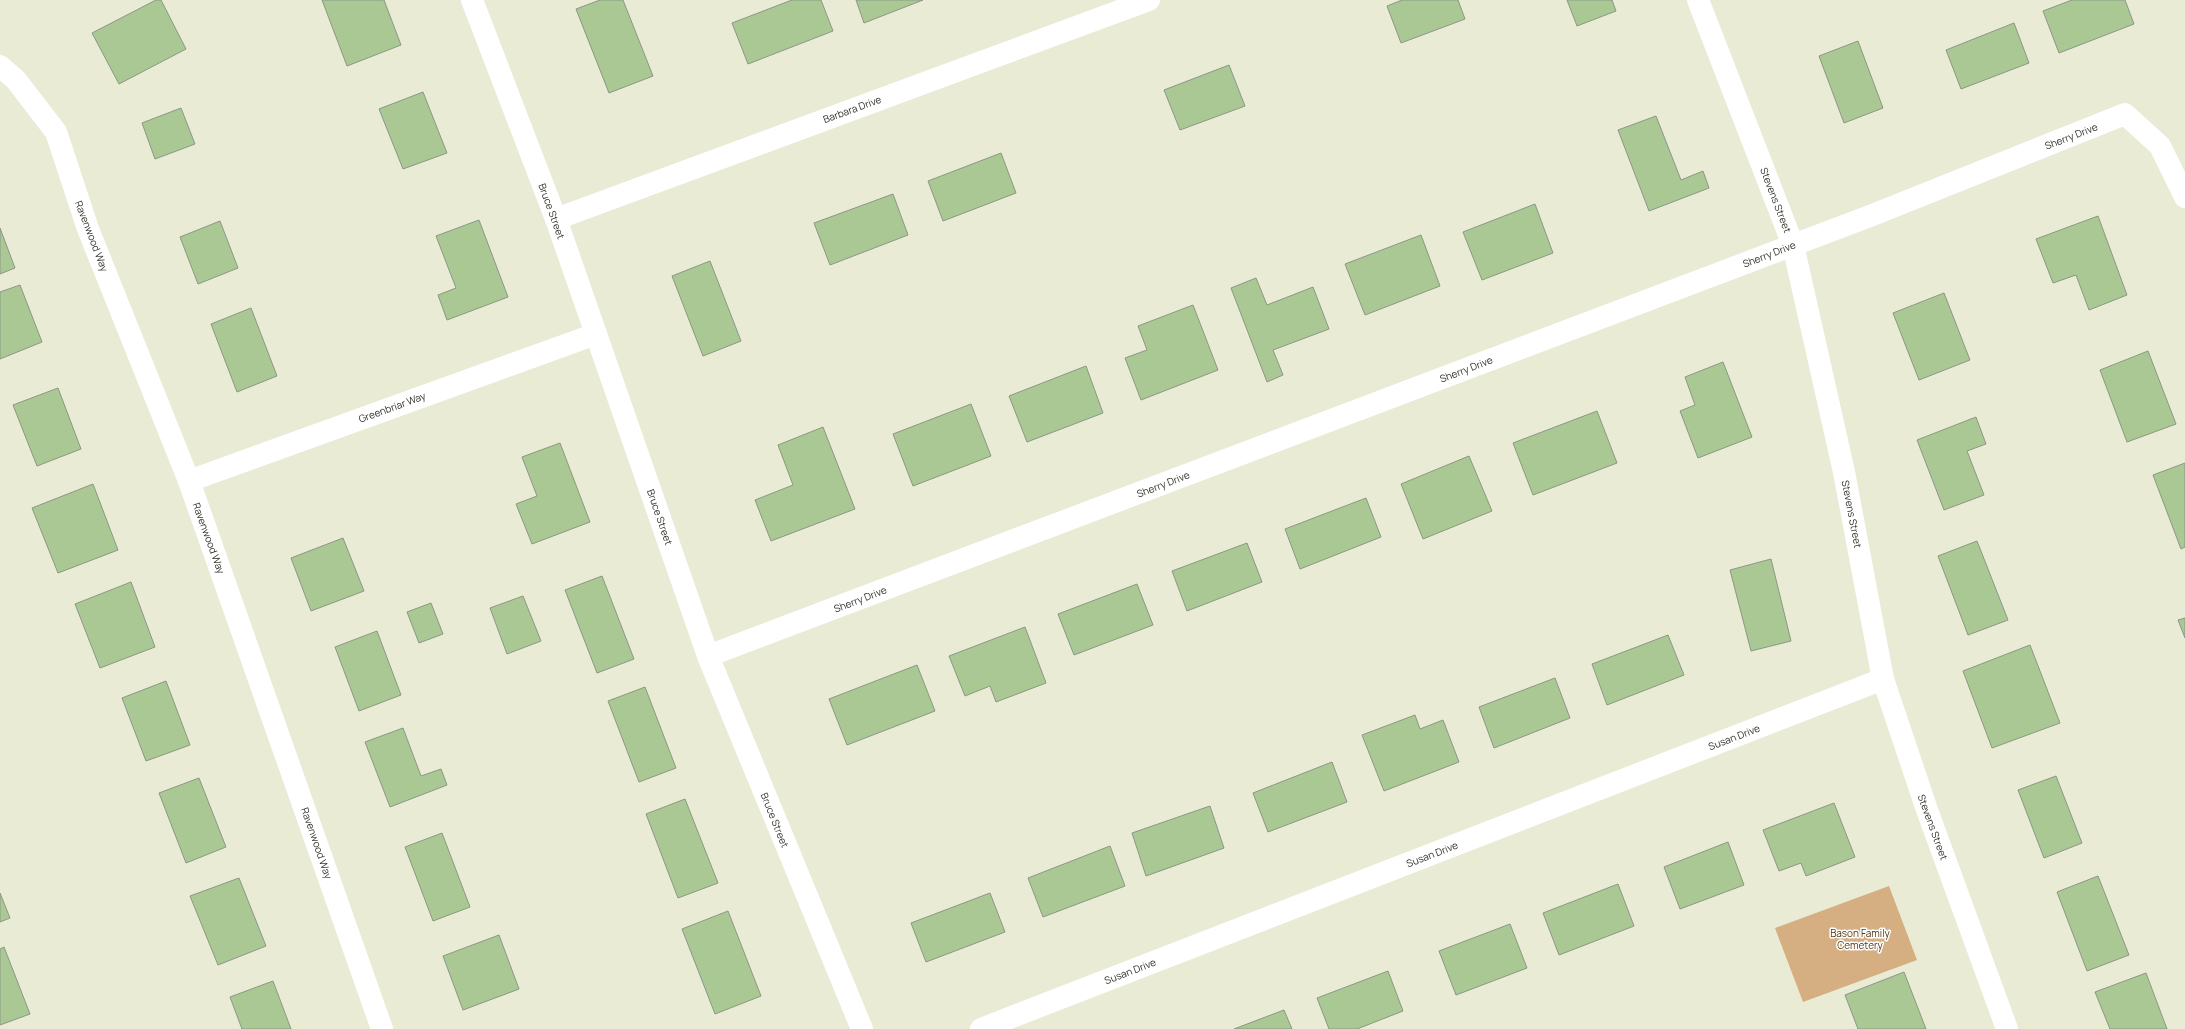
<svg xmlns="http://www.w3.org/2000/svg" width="2185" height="1029" viewBox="0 0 2185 1029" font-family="Manrope,sans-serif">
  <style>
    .green { fill: #d5ae81 }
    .building { fill: #aac894; stroke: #8c9784 }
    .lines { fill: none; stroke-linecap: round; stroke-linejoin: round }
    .minor { stroke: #fff; stroke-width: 22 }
    .labels { text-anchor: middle; stroke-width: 3; stroke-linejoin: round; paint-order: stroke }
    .street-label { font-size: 10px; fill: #32332b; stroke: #fff }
    .park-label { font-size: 10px; fill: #533712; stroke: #fff }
  </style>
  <rect width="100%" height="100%" fill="#e9ebd5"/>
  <polygon class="green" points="1889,886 1917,960 1803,1002 1775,928"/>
  <g class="building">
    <polygon points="156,0 161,0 186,49 119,84 92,33"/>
    <polygon points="322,0 384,0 401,45 347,66"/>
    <polygon points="600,0 623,0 653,76 609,93 576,9"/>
    <polygon points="792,0 821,0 833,31 748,64 732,23"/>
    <polygon points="856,0 923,0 864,23"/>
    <polygon points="1402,0 1458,0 1465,19 1401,43 1387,6"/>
    <polygon points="1567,0 1612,0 1616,11 1577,26"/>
    <polygon points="2072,0 2125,0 2134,24 2059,53 2043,11"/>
    <polygon points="2014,23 2029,63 1961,89 1946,50"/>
    <polygon points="1858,41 1883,108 1844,123 1819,56"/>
    <polygon points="1229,65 1245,106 1180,130 1164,90"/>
    <polygon points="423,92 447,153 403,169 379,109"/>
    <polygon points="181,108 195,144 155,159 142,123"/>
    <polygon points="1656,116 1681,180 1703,171 1709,188 1649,211 1618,130"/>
    <polygon points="1001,153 1016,193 943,221 928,181"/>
    <polygon points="893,194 908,235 830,265 814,223"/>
    <polygon points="1535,204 1553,253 1482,280 1463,232"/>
    <polygon points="2098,216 2127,295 2089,310 2076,275 2053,283 2036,239"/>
    <polygon points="479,220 508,297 447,320 438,295 456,288 436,236"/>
    <polygon points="220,221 238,268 198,284 180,237"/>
    <polygon points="0,228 15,268 0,274"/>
    <polygon points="1421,235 1440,286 1365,315 1345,264"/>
    <polygon points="710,261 741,341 703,356 672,276"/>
    <polygon points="1256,278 1267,305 1313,287 1329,329 1273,350 1283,375 1267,382 1231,288"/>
    <polygon points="20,285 42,342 0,359 0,292"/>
    <polygon points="1944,293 1970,360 1919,380 1893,313"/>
    <polygon points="1193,305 1218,370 1141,400 1125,358 1147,350 1138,326"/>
    <polygon points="251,308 277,376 237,392 211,324"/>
    <polygon points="2148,351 2176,424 2127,442 2100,370"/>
    <polygon points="1723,362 1752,437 1698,458 1680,411 1695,405 1685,377"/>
    <polygon points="1086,366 1103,413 1027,442 1009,396"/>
    <polygon points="58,388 81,449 37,466 13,405"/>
    <polygon points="971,404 991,456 913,486 893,434"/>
    <polygon points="1597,411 1617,463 1533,495 1513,443"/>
    <polygon points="1976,417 1986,444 1967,451 1984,495 1944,510 1917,440"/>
    <polygon points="823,427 855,509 771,541 755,500 793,485 778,445"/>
    <polygon points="560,443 590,522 532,544 516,504 537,496 522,457"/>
    <polygon points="1469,456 1492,511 1423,539 1401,484"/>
    <polygon points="2185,463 2185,547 2181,549 2153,475"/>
    <polygon points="93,484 118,550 58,573 32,508"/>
    <polygon points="1366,498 1381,537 1300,569 1285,529"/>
    <polygon points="343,538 364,591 311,611 291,558"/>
    <polygon points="1977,541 2008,620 1968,635 1938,556"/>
    <polygon points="1247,543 1262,582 1187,611 1172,571"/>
    <polygon points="1771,559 1791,641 1751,651 1730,570"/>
    <polygon points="602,576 634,659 597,673 565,590"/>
    <polygon points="131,582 155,647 100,668 75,604"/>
    <polygon points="1137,584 1153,625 1074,655 1058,614"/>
    <polygon points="523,596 541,641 507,654 490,608"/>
    <polygon points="431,603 443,634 419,643 407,612"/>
    <polygon points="2185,618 2185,638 2178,620"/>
    <polygon points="1025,627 1046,683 996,702 990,686 965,696 949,656"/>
    <polygon points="377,631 401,695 359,711 335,647"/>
    <polygon points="1668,635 1684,675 1607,705 1592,664"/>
    <polygon points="2030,645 2060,723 1992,748 1963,671"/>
    <polygon points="917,665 935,711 847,745 829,699"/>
    <polygon points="1555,678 1570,718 1494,748 1479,707"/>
    <polygon points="166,681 190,745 146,761 122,698"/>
    <polygon points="645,687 676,768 639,782 608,701"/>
    <polygon points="1415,715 1420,729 1443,720 1459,762 1384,791 1362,735"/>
    <polygon points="403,728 421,776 441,769 447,785 390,807 365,742"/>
    <polygon points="1332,762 1347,802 1268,832 1253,793"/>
    <polygon points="2056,776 2082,843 2044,858 2018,790"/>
    <polygon points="199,778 226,847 186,863 159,793"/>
    <polygon points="685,799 718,883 678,898 646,814"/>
    <polygon points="1834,803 1855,857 1806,876 1801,863 1779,871 1763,830"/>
    <polygon points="1210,806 1224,848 1146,876 1132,833"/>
    <polygon points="442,833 470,907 433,921 405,847"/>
    <polygon points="1728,842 1744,885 1680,909 1664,867"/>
    <polygon points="1110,846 1125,886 1043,917 1028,878"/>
    <polygon points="2098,876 2129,955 2087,971 2057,892"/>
    <polygon points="239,878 266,946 218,965 190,896"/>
    <polygon points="1618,884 1634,926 1559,955 1543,913"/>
    <polygon points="0,893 10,918 0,922"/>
    <polygon points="990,893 1005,932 926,962 911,923"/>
    <polygon points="728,911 761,996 715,1014 682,929"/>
    <polygon points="1510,924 1527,968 1456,995 1439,951"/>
    <polygon points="499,935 519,989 463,1010 443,956"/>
    <polygon points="4,947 30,1014 0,1025 0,949"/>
    <polygon points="1388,971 1403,1011 1357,1029 1329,1029 1317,998"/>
    <polygon points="1904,972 1926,1029 1858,1029 1845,995"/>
    <polygon points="2146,973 2167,1029 2110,1029 2095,992"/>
    <polygon points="273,981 291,1029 242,1029 230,997"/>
    <polygon points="1284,1010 1292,1029 1234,1029"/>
  </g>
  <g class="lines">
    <g class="minor">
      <polyline points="472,0 556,219 708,656 862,1029"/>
      <polyline points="1698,0 1793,245 1844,472 1883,679 1927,810 2007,1029"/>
      <polyline points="0,66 16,80 56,132 88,229 189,481 382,1029"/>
      <polyline points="556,219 1149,0"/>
      <polyline points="189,481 596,334"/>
      <polyline points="708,656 1870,216 2125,114 2160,146 2185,197"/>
      <polyline points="981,1029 1883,679"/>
    </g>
  </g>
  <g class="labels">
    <g class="street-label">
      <text transform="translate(852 109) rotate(-20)" y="4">Barbara Drive</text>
      <text transform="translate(2071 136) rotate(-21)" y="4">Sherry Drive</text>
      <text transform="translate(1776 200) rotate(69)" y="4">Stevens Street</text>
      <text transform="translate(552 211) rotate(70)" y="4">Bruce Street</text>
      <text transform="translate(92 236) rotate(69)" y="4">Ravenwood Way</text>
      <text transform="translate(1769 254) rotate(-21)" y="4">Sherry Drive</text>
      <text transform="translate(1466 369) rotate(-21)" y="4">Sherry Drive</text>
      <text transform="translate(392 407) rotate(-20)" y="4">Greenbriar Way</text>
      <text transform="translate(1163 484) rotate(-21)" y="4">Sherry Drive</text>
      <text transform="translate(1852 514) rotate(79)" y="4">Stevens Street</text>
      <text transform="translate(660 517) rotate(71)" y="4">Bruce Street</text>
      <text transform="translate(209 538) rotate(70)" y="4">Ravenwood Way</text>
      <text transform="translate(860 599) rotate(-21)" y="4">Sherry Drive</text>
      <text transform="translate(1734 737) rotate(-21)" y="4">Susan Drive</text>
      <text transform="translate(775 820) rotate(68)" y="4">Bruce Street</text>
      <text transform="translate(1933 827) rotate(70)" y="4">Stevens Street</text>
      <text transform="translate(317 843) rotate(71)" y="4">Ravenwood Way</text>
      <text transform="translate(1432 854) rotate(-21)" y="4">Susan Drive</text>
      <text transform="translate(1130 971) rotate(-21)" y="4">Susan Drive</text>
    </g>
    <g class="park-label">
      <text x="1860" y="937">Bason Family<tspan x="1860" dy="12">Cemetery</tspan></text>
    </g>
  </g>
</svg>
